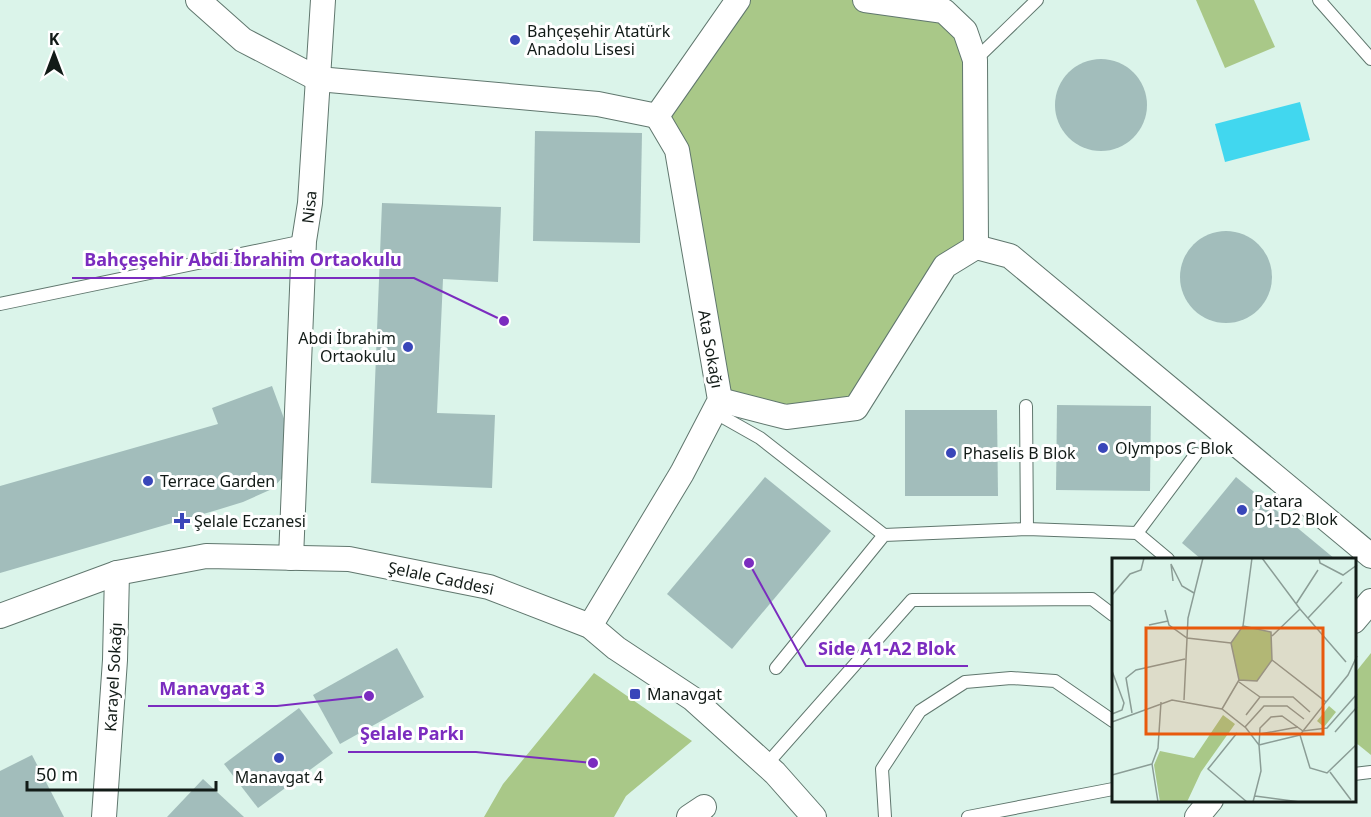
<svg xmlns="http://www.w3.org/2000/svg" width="1371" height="817" viewBox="0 0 1371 817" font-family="'Noto Sans',sans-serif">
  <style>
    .green { fill: #a9c888 }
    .water { fill: #41d7ef }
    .building { fill: #a2bdbb }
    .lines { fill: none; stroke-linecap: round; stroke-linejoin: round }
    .service-casing { stroke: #60776e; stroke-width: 14 }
    .minor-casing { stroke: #60776e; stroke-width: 26 }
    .service { stroke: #fff; stroke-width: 12 }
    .minor { stroke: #fff; stroke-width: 24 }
    .poi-dot { fill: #3946b9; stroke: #fff; stroke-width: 2 }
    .labels { text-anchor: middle; stroke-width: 6; stroke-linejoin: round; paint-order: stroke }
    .poi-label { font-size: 16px; fill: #121b17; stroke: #fff; text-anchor: start }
    .street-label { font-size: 16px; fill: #121b17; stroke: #fff }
    .inset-road { fill: none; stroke: #8b9d96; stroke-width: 1.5 }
    .view { fill: #e8590c; fill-opacity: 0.15; stroke: #e8590c; stroke-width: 3 }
    .inset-edge { fill: none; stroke: #121b17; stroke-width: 3 }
    .leader { fill: none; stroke: #7b2cbf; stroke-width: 2 }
    .callout-dot { fill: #7b2cbf; stroke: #fff; stroke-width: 2 }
    .callout-label { font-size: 18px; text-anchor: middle; font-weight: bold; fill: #7b2cbf; stroke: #fff; stroke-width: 6; stroke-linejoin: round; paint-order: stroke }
  </style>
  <rect width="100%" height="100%" fill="#dbf4ea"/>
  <g class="green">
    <polygon points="738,0 865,0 944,11 965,31 976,247 945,266 856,408 786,417 720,400 677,150 657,116"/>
    <polygon points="1196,0 1254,0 1275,47 1225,68"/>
    <polygon points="1371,653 1371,755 1355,742 1355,673"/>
    <polygon points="594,673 692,741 626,796 614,817 484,817 503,784"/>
  </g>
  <polygon class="water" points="1300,102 1310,140 1225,162 1215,124"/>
  <g class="building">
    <circle cx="1101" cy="105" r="46"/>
    <polygon points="535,131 642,133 640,243 533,241"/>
    <polygon points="382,203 501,207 498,282 443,279 437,413 495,415 492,488 371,483"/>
    <circle cx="1226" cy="277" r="46"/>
    <polygon points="272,386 289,432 283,477 272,489 243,502 217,510 0,573 0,486 218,424 212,408"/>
    <polygon points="1057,405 1151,406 1150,491 1056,490"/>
    <polygon points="905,410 997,410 998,496 905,496"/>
    <polygon points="765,477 831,531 732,649 667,594"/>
    <polygon points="1236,477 1335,559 1201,559 1182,543"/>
    <polygon points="397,648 424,697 340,744 313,695"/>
    <polygon points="299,708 333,753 258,808 224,764"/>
    <polygon points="32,755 64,817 0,817 0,771"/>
    <polygon points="203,779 244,817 167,817"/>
  </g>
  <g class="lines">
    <defs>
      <g id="service">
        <polyline points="1319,0 1371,59"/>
        <polyline points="975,60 1037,0"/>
        <polyline points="0,304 304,241"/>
        <polyline points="1026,406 1027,529"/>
        <polyline points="714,412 760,438 884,535"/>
        <polyline points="1137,533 1196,454"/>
        <polyline points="776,668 884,535 1027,529 1137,533 1168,559"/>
        <polyline points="766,765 912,600 1092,599 1113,615"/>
        <polyline points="1354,774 1371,772"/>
        <polyline points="885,817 882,769 920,711 965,682 1011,678 1055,681 1113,721"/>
        <polyline points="968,817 1113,789"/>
      </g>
      <g id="minor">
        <polyline points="198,0 243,40 318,79 598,104 657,116"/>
        <polyline points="865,0 944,11 965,31 975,60 976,247"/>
        <polyline points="657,116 738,0"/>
        <polyline points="720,400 786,417 856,408 945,266 976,247 1010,256 1371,556"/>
        <polyline points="291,558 304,241 310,203 323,0"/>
        <polyline points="0,616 117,573 206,556 349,559 489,587 590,626 616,648 693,699 775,773 814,817"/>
        <polyline points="1354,621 1371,601"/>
        <polyline points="590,626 682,473 720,400 677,150 657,116"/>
        <polyline points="104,817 115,660 117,573"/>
        <polyline points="689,817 704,807"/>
        <polyline points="1197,817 1211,800"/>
      </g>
    </defs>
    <use href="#service" class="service-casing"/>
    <use href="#minor" class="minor-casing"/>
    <use href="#service" class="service"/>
    <use href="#minor" class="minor"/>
  </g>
  <g class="poi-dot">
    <circle cx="515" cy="40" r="6"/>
    <circle cx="408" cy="347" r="6"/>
    <circle cx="1103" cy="448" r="6"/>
    <circle cx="951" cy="453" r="6"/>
    <circle cx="148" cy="481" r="6"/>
    <circle cx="1242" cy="510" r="6"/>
    <path d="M179 512h6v6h6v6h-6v6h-6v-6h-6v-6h6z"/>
    <rect x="629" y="688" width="12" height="12" rx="3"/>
    <circle cx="279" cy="758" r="6"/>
  </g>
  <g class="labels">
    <g class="poi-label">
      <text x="527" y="37">Bahçeşehir Atatürk<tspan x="527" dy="18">Anadolu Lisesi</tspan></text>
      <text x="396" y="344" text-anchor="end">Abdi İbrahim<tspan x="396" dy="18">Ortaokulu</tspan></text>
      <text x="1115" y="454">Olympos C Blok</text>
      <text x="963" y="459">Phaselis B Blok</text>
      <text x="160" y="487">Terrace Garden</text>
      <text x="1254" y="507">Patara<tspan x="1254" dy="18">D1-D2 Blok</tspan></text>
      <text x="194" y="527">Şelale Eczanesi</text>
      <text x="647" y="700">Manavgat</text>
      <text x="279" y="783" text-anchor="middle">Manavgat 4</text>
    </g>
    <g class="street-label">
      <text transform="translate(309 207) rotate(-84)" y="6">Nisa</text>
      <text transform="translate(711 349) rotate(80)" y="6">Ata Sokağı</text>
      <text transform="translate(441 578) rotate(12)" y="6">Şelale Caddesi</text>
      <text transform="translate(113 677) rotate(-87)" y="6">Karayel Sokağı</text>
    </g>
  </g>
  <g transform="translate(1112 558)">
    <rect width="244" height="244" fill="#dbf4ea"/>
    <path d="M131,68L159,74L160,102L145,123L127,122L119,85ZM217,148L224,154L212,169L205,163ZM111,157L123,166L89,214L75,244H48L42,207L48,193L82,200Z" fill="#a9c888"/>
    <path class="inset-road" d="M150,0L188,51M207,0L208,5L231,17L245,7M61,23L59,6L70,28L82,35M0,37L18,16L29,12L32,0M184,46L206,12M53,52L57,67L75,80L119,85M196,60L230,24M37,67L56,63M131,68L159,74L160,102M160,78L188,51L234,104M119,85L131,68L140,0M0,113L12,145L10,152L0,156M127,122L145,123L160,102L214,144L191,173L188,177L147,187L148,170L159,159L170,158L191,173L215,170L245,136M127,124L148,139M72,142L76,60L91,0M214,144L236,117L245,98M110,151L127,122L119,85M20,155L14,120L24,112L73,101M134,157L148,139H181L198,154M0,164L60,142L110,151L134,170L147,187L149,213L141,244M133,169L152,148H175L192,161M223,174L245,149M125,175L96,211L135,244M148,176L186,169M188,177L198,210L215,215L245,186M40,206L46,190L49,144M40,206L46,244M218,214L239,242M0,217L40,206M143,238L188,244"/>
    <path class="view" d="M34,70H211V176H34Z"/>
    <rect width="244" height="244" class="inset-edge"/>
  </g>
  <path class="leader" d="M504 321L414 278H72M749 563L806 666H968M369 696L277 706H148M593 763L476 752H348"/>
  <g class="callout-dot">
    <circle cx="504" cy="321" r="6"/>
    <circle cx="749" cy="563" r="6"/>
    <circle cx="369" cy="696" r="6"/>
    <circle cx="593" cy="763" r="6"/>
  </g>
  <g class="callout-label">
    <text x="243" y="266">Bahçeşehir Abdi İbrahim Ortaokulu</text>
    <text x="887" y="655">Side A1-A2 Blok</text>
    <text x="212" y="695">Manavgat 3</text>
    <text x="412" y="740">Şelale Parkı</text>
  </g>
  <g transform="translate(54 54)" stroke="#ffffff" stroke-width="4.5" paint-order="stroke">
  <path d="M0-4.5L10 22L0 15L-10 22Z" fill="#121b17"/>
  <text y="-9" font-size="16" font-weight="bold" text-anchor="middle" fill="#121b17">K</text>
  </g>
  <path d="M27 781v9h189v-9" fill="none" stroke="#121b17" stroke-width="3"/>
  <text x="36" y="781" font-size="18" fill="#121b17" stroke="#ffffff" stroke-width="4.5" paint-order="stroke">50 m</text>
</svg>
